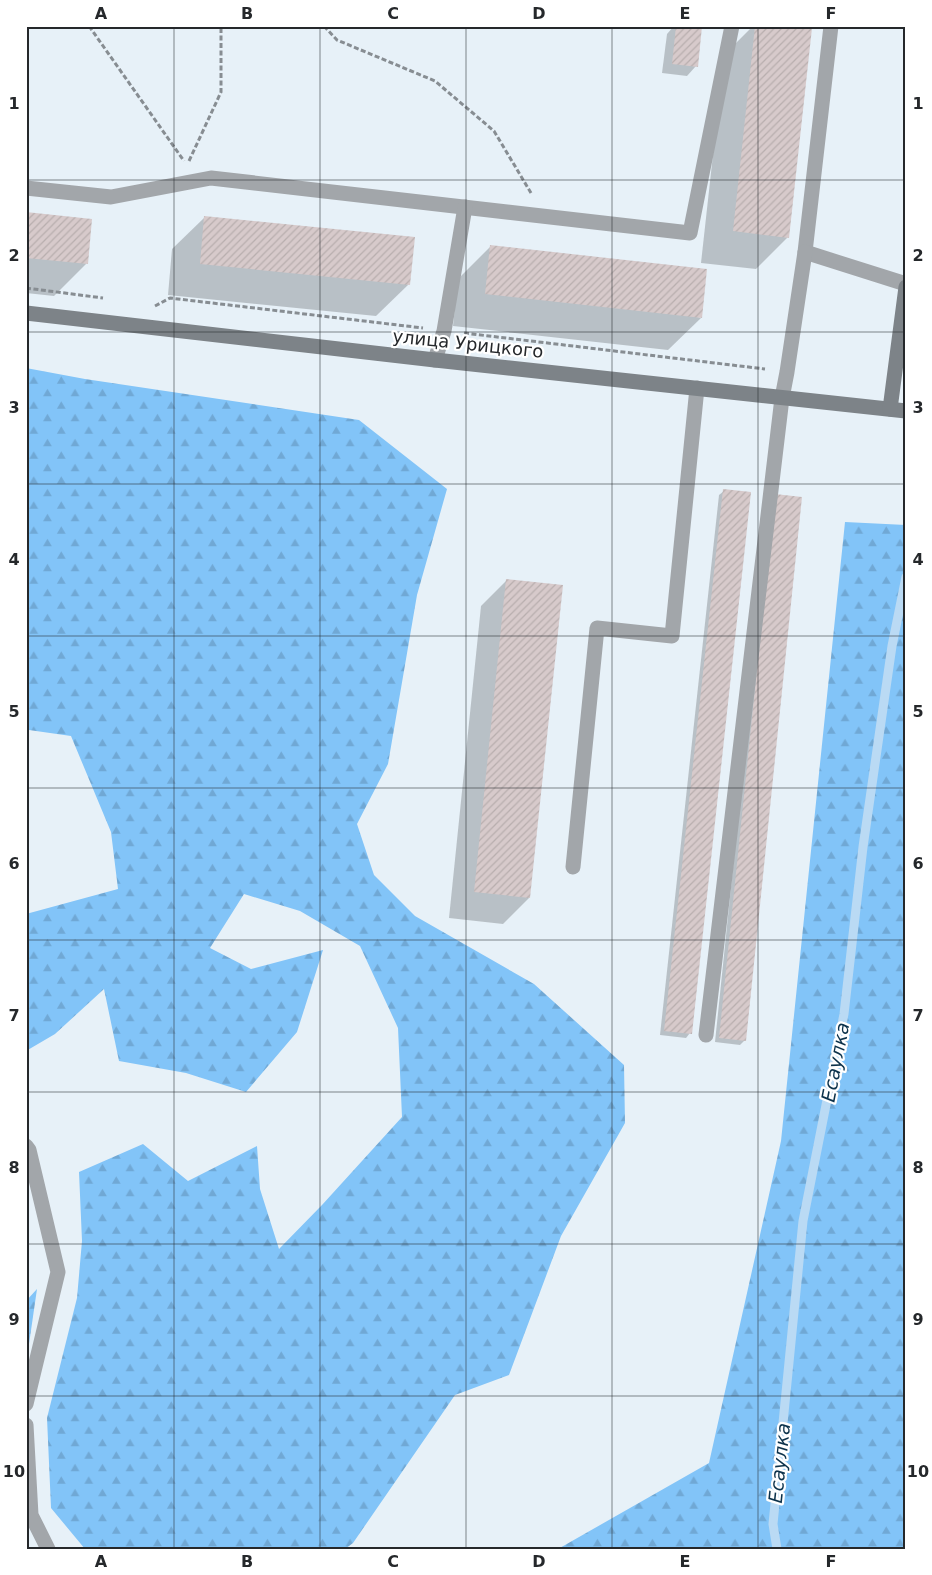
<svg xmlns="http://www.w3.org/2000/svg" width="932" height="1575" viewBox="0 0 932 1575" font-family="'DejaVu Sans',sans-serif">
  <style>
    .forest { fill: url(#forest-firs) }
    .shadow { fill: #0003 }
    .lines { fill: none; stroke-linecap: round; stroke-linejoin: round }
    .stream { stroke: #badaf4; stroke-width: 9 }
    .building { fill: url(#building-hatch) }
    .path { stroke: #878d92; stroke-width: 3; stroke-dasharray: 5 2.5; stroke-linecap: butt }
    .lane { stroke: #a2a6aa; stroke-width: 15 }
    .secondary { stroke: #7d8388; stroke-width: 15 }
    .grid { fill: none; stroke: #25282b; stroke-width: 1; stroke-opacity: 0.55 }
    .labels { text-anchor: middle; stroke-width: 4.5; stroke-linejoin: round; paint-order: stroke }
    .street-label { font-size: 18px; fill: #25282b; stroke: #fff }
    .water-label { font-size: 19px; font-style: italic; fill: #0c324b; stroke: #fff }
    .neatline { fill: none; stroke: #25282b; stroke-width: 2 }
    .grid-label { font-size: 16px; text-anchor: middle; font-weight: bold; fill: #25282b }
  </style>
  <defs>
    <pattern id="forest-firs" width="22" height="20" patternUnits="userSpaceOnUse" patternTransform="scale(1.25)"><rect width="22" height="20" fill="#82c4f8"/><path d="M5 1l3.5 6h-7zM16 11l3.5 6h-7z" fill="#70a8d5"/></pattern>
    <pattern id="building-hatch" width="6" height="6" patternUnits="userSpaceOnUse" patternTransform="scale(1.25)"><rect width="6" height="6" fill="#d7cacb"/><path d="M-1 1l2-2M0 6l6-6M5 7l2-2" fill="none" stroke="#b8aeae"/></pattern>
  </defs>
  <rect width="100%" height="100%" fill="#e7f1f8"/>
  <g class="forest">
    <polygon points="26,368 85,379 359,420 447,489 417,595 388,764 357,824 374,875 415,916 534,984 624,1065 625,1123 561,1236 509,1375 455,1395 353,1543 345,1549 85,1549 51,1508 47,1418 77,1298 82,1241 79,1172 143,1144 188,1181 257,1146 260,1189 279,1249 322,1205 402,1117 398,1028 360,946 300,911 244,894 210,948 251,969 323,950 297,1032 246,1092 186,1073 119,1061 104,989 55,1034 26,1051 26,914 118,889 111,832 71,736 29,730 26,728"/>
    <polygon points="845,522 906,525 906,1549 558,1549 709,1463 781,1141"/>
    <polygon points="37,1289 29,1344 26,1350 26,1301"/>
  </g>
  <g class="shadow">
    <polygon points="674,26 701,26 696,66 687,76 662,73 667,34"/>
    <polygon points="753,26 783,26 788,237 756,269 701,263 724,55"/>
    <polygon points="26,213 87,263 54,296 26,293"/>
    <polygon points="205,217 409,284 376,316 168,295 172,249"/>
    <polygon points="490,247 701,318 668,350 453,326 458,279"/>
    <polygon points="724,491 690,1033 686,1038 660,1035 719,495"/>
    <polygon points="771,500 745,1040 740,1045 715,1042"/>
    <polygon points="507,580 529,898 503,924 449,918 481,606"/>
  </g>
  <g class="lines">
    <polyline class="stream" points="777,1549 773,1524 803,1221 844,1014 863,847 892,646 906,577"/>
  </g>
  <g class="building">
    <polygon points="676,26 702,26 698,67 672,64"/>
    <polygon points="755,26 794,26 812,28 789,238 733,231"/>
    <polygon points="26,212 92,219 88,264 26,258"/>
    <polygon points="204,216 415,237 410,285 200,264"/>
    <polygon points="490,245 707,269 702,318 485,294"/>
    <polygon points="723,489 751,492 692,1034 664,1031"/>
    <polygon points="775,494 802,497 746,1041 719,1038"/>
    <polygon points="506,579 563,585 530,898 474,892"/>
  </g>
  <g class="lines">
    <g class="path">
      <polyline points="89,26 184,161"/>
      <polyline points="324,26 337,40 435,81 494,131 531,193"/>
      <polyline points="189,161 221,92 221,26"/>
      <polyline points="26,288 103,298"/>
      <polyline points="155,306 170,298 423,328"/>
      <polyline points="464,333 765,369"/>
    </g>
    <g class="lane">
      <polyline points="831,26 805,252 906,284"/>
      <polyline points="26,188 111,197 211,178 690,233 732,26"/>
      <polyline points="435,360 444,331 465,207"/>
      <polyline points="573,867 597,628 672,636 697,388"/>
      <polyline points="706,1035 782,398 787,372 805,252"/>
      <polyline points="26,1146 29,1150 58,1272 26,1404"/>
      <polyline points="26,1425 31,1515 48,1549"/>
    </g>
    <g class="secondary">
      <polyline points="26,313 435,360 906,411"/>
      <polyline points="890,409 906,287"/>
    </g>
  </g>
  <path class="grid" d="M174,26V1549M320,26V1549M466,26V1549M612,26V1549M758,26V1549M26,180H906M26,332H906M26,484H906M26,636H906M26,788H906M26,940H906M26,1092H906M26,1244H906M26,1396H906"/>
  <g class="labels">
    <g class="street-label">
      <text transform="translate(468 344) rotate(6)" y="6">улица Урицкого</text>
    </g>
    <g class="water-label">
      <text transform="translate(835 1062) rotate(-79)" y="7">Есаулка</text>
      <text transform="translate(779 1463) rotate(-84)" y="7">Есаулка</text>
    </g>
  </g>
  <rect width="932" height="1575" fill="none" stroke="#ffffff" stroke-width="55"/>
  <rect x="28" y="28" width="876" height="1520" class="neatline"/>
  <g class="grid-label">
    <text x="101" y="19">A</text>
    <text x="247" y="19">B</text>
    <text x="393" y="19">C</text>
    <text x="539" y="19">D</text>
    <text x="685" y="19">E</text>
    <text x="831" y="19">F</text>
    <text x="14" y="109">1</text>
    <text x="918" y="109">1</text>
    <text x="14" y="261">2</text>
    <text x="918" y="261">2</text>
    <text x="14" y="413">3</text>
    <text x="918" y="413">3</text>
    <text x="14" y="565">4</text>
    <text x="918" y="565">4</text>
    <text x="14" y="717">5</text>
    <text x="918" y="717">5</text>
    <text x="14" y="869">6</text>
    <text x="918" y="869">6</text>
    <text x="14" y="1021">7</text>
    <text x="918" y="1021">7</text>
    <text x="14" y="1173">8</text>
    <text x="918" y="1173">8</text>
    <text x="14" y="1325">9</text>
    <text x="918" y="1325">9</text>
    <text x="14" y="1477">10</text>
    <text x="918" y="1477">10</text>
    <text x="101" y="1567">A</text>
    <text x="247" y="1567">B</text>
    <text x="393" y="1567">C</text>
    <text x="539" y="1567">D</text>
    <text x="685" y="1567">E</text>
    <text x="831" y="1567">F</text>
  </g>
</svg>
